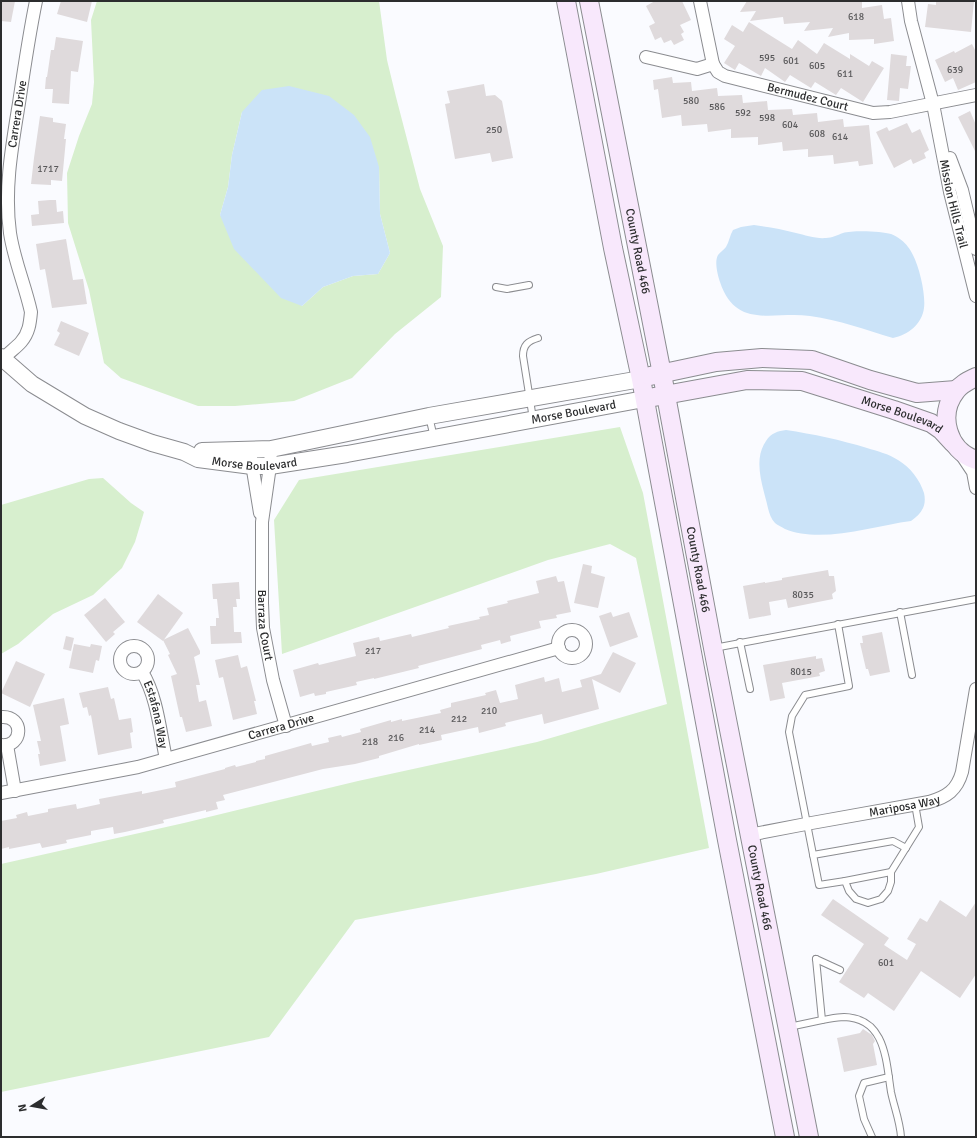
<svg xmlns="http://www.w3.org/2000/svg" width="977" height="1138" viewBox="0 0 977 1138" font-family="Signika,sans-serif">
  <style>
    .green { fill: #d7efce; fill-rule: evenodd }
    .water { fill: #cbe3f8 }
    .building { fill: #dfdadc }
    .lines { fill: none; stroke-linecap: round; stroke-linejoin: round }
    .service-casing { stroke: #8b8c90; stroke-width: 8 }
    .minor-casing { stroke: #8b8c90; stroke-width: 14 }
    .tertiary-casing { stroke: #8b8c90; stroke-width: 18 }
    .secondary-casing { stroke: #8b8c90; stroke-width: 20 }
    .service { stroke: #fff; stroke-width: 6 }
    .minor { stroke: #fff; stroke-width: 12 }
    .tertiary { stroke: #fff; stroke-width: 16 }
    .secondary { stroke: #f8e8fc; stroke-width: 18 }
    .labels { text-anchor: middle; stroke-width: 3.5; stroke-linejoin: round; paint-order: stroke }
    .number-label { font-size: 10px; fill: #59585a }
    .street-label { font-size: 12px; fill: #2c2d2e; stroke: #fafbff }
  </style>
  <rect width="100%" height="100%" fill="#fafbff"/>
  <g class="green">
    <path d="M97,1H379L387,60L396,97L420,189L443,246L441,297L395,334L352,378L294,401L235,406H198L121,378L104,363L89,290L68,223L67,173L79,136L92,104L94,82L91,20ZM242,112L379,167L380,214L390,253L378,274L353,276L323,287L302,306L220,215L228,187L232,155Z"/>
    <polygon points="620,427 643,493 709,848 596,874 355,920 269,1037 1,1092 1,864 184,823 358,781 537,742 667,704 636,558 610,544 548,560 282,654 274,520 299,480"/>
    <polygon points="103,478 131,503 144,512 135,542 122,568 93,595 53,614 18,644 1,654 1,505 89,479"/>
  </g>
  <g class="water">
    <polygon points="289,86 329,96 354,115 370,137 379,167 380,214 390,253 378,274 353,276 323,287 302,306 281,298 234,249 220,215 228,187 232,155 242,112 262,90"/>
    <path d="M754,225C768,227 782,229 796,233C805,235 816,239 826,238C832,238 837,235 843,233C852,230 882,231 891,234C897,236 905,242 908,247C918,259 926,293 924,308C922,324 908,335 893,338C866,330 839,320 810,316C773,311 736,330 720,282C718,276 714,262 718,255C720,252 724,250 726,247C729,242 730,235 733,230L741,227Z"/>
    <path d="M786,430C813,434 841,440 867,448C877,451 889,454 898,460C910,467 920,480 924,493C927,506 921,514 911,521C873,526 821,544 785,529C782,527 777,525 775,523C769,517 768,507 766,500C761,481 754,458 766,441C771,433 778,431 786,430Z"/>
  </g>
  <g class="building">
    <polygon points="1,1 15,1 11,22 1,21"/>
    <polygon points="61,1 92,1 87,22 57,14"/>
    <polygon points="655,1 682,1 691,20 680,25 684,32 681,34 684,40 674,45 671,40 664,43 661,37 655,40 649,26 655,23 646,6"/>
    <polygon points="747,1 862,1 862,8 882,5 884,19 891,18 894,41 874,44 874,39 849,40 849,33 828,37 833,28 804,31 810,22 784,24 783,17 750,21 756,11 740,12"/>
    <polygon points="936,1 974,1 971,32 925,27 928,4 936,5"/>
    <polygon points="749,22 792,49 798,40 817,54 824,43 850,59 850,54 869,66 872,61 884,68 863,102 841,88 836,95 815,82 811,88 790,75 785,82 765,68 761,76 739,63 735,70 724,63 735,46 724,39 732,25 743,32"/>
    <polygon points="56,37 83,41 78,72 71,71 69,104 52,103 53,89 45,89 46,77 47,77 51,50 54,50"/>
    <polygon points="972,44 976,52 976,82 958,90 953,78 945,82 935,60 954,51 955,53"/>
    <polygon points="891,54 907,56 906,66 911,66 908,89 900,88 899,101 887,100"/>
    <polygon points="672,77 673,83 691,82 692,91 717,88 718,96 742,95 743,103 767,101 768,110 792,109 793,115 817,113 818,122 843,119 844,127 869,125 873,164 859,166 858,161 834,164 833,155 808,157 808,149 783,151 782,142 758,145 758,137 731,138 731,129 708,132 707,124 682,126 681,115 662,118 658,89 654,90 653,80"/>
    <polygon points="484,84 486,96 495,95 502,101 513,158 492,162 490,153 455,159 445,104 450,103 447,91"/>
    <polygon points="970,111 976,125 976,153 958,117"/>
    <polygon points="40,116 53,118 53,122 66,124 64,139 66,139 62,181 51,180 51,185 31,184 34,158"/>
    <polygon points="907,123 912,133 920,129 929,150 924,153 926,158 913,164 911,159 894,168 876,132 887,127 889,131"/>
    <polygon points="50,200 56,200 57,212 63,211 64,223 32,226 31,215 39,214 38,201"/>
    <polygon points="66,239 73,280 83,279 87,304 52,308 45,269 40,270 36,244"/>
    <polygon points="61,321 89,333 79,356 54,345 60,333 57,331"/>
    <polygon points="583,564 592,566 591,573 605,577 598,608 574,603"/>
    <polygon points="828,570 829,576 834,576 836,591 832,594 833,599 788,608 786,599 769,602 771,615 749,619 743,586 765,582 765,583 782,580 782,578"/>
    <polygon points="556,576 558,582 564,581 571,612 556,615 557,618 539,621 541,628 510,636 511,641 501,644 500,640 481,645 482,649 418,666 419,668 374,679 374,678 356,682 357,685 326,692 326,694 315,696 314,693 300,697 293,670 318,663 319,665 356,656 353,643 379,637 380,641 411,634 412,637 449,628 448,626 480,619 479,617 489,615 487,608 508,603 507,601 539,593 536,581"/>
    <polygon points="239,582 240,599 236,599 237,607 233,607 234,632 241,632 242,643 211,644 210,626 216,626 216,618 219,618 217,599 213,599 212,584"/>
    <polygon points="158,594 183,613 163,641 137,622"/>
    <polygon points="105,598 125,622 113,632 115,634 106,642 84,615"/>
    <polygon points="611,612 613,617 629,612 638,637 610,647 599,616"/>
    <polygon points="188,628 200,651 200,654 194,657 200,685 196,685 199,702 206,700 212,726 186,732 182,717 180,717 171,676 177,674 168,655 170,654 163,640"/>
    <polygon points="882,632 890,672 870,676 868,669 866,669 860,643 863,643 862,636"/>
    <polygon points="66,636 74,638 71,651 63,649"/>
    <polygon points="74,644 90,647 91,644 102,646 99,661 96,660 93,673 69,668"/>
    <polygon points="613,652 636,663 620,693 592,679 599,709 544,724 542,714 505,723 506,726 479,733 478,727 441,735 442,740 419,745 419,744 379,756 379,758 355,764 323,769 223,795 225,800 216,802 218,809 206,812 206,810 163,820 164,823 125,832 114,834 113,827 91,831 91,835 66,840 67,843 42,848 40,843 9,849 9,847 1,849 1,821 17,818 16,815 27,812 28,816 48,812 48,809 76,804 77,809 100,804 99,799 142,791 142,794 176,787 175,782 225,769 225,768 235,765 236,767 256,762 256,761 265,759 265,756 311,743 312,746 329,742 328,738 341,735 342,737 361,732 360,729 391,720 391,722 402,719 402,721 441,713 440,710 451,707 451,703 486,695 485,693 496,690 500,703 518,699 515,685 544,677 545,682 559,678 562,692 582,687 580,680 601,674"/>
    <polygon points="238,655 241,668 247,666 256,701 254,701 257,714 233,720 223,677 219,678 215,660"/>
    <polygon points="816,656 816,659 822,658 825,671 819,673 820,676 782,683 785,698 770,701 763,665"/>
    <polygon points="16,661 45,674 30,707 1,693"/>
    <polygon points="108,687 111,699 114,698 119,720 131,718 133,732 130,733 132,748 98,755 91,715 89,716 87,707 83,708 79,693"/>
    <polygon points="64,698 69,724 60,726 66,761 40,766 38,754 40,754 37,741 41,741 33,705"/>
    <polygon points="833,899 889,938 884,945 907,960 916,944 907,939 920,918 927,922 940,900 966,917 976,902 976,974 960,998 921,971 894,1011 868,993 864,998 839,982 864,944 821,915"/>
    <polygon points="863,1029 872,1035 875,1041 873,1044 877,1065 844,1072 837,1038 860,1033"/>
  </g>
  <g class="lines">
    <defs>
      <g id="service">
        <polyline points="496,287 507,289 529,285"/>
        <polyline points="429,416 434,438"/>
        <path d="M533,419L523,356C523,345 528,341 538,338"/>
        <polyline points="900,612 912,675"/>
        <polyline points="838,624 849,686 805,695 792,716 789,732 819,885 845,881 849,891 856,899 868,903 881,899 888,891 891,882 891,872 919,827 915,804"/>
        <polyline points="740,642 750,689"/>
        <polyline points="714,648 976,599"/>
        <polyline points="813,855 893,841 906,848"/>
        <polyline points="845,881 891,872"/>
        <path d="M816,959L822,1020C829,1019 837,1017 844,1017C886,1018 886,1061 891,1092C894,1107 900,1121 901,1137"/>
        <polyline points="816,959 840,970"/>
        <polyline points="789,1027 822,1020"/>
        <polyline points="872,1137 864,1119 859,1096 864,1083 889,1077"/>
      </g>
      <g id="minor">
        <polyline points="700,1 713,64"/>
        <path id="s1" d="M908,1L911,21L933,104L950,192L976,296"/>
        <path id="s2" d="M646,57L697,69L713,64L718,72L725,76L873,113L890,112L976,95"/>
        <polyline points="950,158 962,190 976,249"/>
        <path id="s3" d="M1,362C6,354 15,349 21,342C29,333 30,323 31,312C25,285 14,260 10,233C4,189 12,146 19,103C24,69 29,35 36,1"/>
        <path id="s4" d="M271,449L270,466L262,522V603L263,628L273,680L286,726"/>
        <polyline points="961,454 973,472 976,488"/>
        <polyline points="251,458 260,513"/>
        <circle cx="572" cy="644" r="14"/>
        <circle cx="134" cy="660" r="14"/>
        <path id="s5" d="M142,672C157,696 160,731 166,759"/>
        <path d="M1,717C25,715 23,748 1,745"/>
        <polyline points="7,745 15,791"/>
        <path id="s6" d="M1,793L138,767L559,648"/>
        <path id="s7" d="M749,835L806,824L929,802C947,797 957,790 962,772L976,689"/>
      </g>
      <g id="tertiary">
        <path id="s8" d="M1,357L32,384L85,416L119,431L152,443L184,452L198,459L252,466H270L347,454L644,399"/>
        <polyline points="202,451 271,449 429,416 641,379"/>
      </g>
      <g id="secondary">
        <polyline points="566,1 613,248 641,379 727,840 785,1137"/>
        <path id="s9" d="M589,1L662,374L713,648L809,1137"/>
        <polyline points="650,376 716,362 762,358 812,360 870,380 917,393 956,390"/>
        <path d="M976,377C968,381 961,384 956,391C937,415 948,451 976,460"/>
        <path id="s10" d="M654,397L747,380L802,381L894,410L931,423L941,430L953,443"/>
      </g>
    </defs>
    <use href="#service" class="service-casing"/>
    <use href="#minor" class="minor-casing"/>
    <use href="#tertiary" class="tertiary-casing"/>
    <use href="#secondary" class="secondary-casing"/>
    <use href="#service" class="service"/>
    <use href="#minor" class="minor"/>
    <use href="#tertiary" class="tertiary"/>
    <use href="#secondary" class="secondary"/>
  </g>
  <g class="labels">
    <g class="number-label">
      <text x="856" y="20">618</text>
      <text x="767" y="61">595</text>
      <text x="791" y="64">601</text>
      <text x="817" y="69">605</text>
      <text x="955" y="73">639</text>
      <text x="845" y="77">611</text>
      <text x="691" y="104">580</text>
      <text x="717" y="110">586</text>
      <text x="743" y="116">592</text>
      <text x="767" y="121">598</text>
      <text x="790" y="128">604</text>
      <text x="494" y="133">250</text>
      <text x="817" y="137">608</text>
      <text x="840" y="140">614</text>
      <text x="48" y="172">1717</text>
      <text x="803" y="598">8035</text>
      <text x="373" y="654">217</text>
      <text x="801" y="675">8015</text>
      <text x="489" y="714">210</text>
      <text x="459" y="722">212</text>
      <text x="427" y="733">214</text>
      <text x="396" y="741">216</text>
      <text x="370" y="745">218</text>
      <text x="886" y="966">601</text>
    </g>
    <g class="street-label">
      <text dy="4" stroke="none"><textPath href="#s2" startOffset="172">Bermudez Court</textPath></text>
      <text dy="4" stroke="none"><textPath href="#s3" startOffset="262">Carrera Drive</textPath></text>
      <text dy="4" stroke="none"><textPath href="#s1" startOffset="208">Mission Hills Trail</textPath></text>
      <text dy="4" stroke="none"><textPath href="#s9" startOffset="255">County Road 466</textPath></text>
      <text dy="4" stroke="none"><textPath href="#s8" startOffset="605">Morse Boulevard</textPath></text>
      <text dy="4" stroke="none"><textPath href="#s10" startOffset="255">Morse Boulevard</textPath></text>
      <text dy="4" stroke="none"><textPath href="#s8" startOffset="281">Morse Boulevard</textPath></text>
      <text dy="4" stroke="none"><textPath href="#s9" startOffset="579">County Road 466</textPath></text>
      <text dy="4" stroke="none"><textPath href="#s4" startOffset="177">Barraza Court</textPath></text>
      <text dy="4" stroke="none"><textPath href="#s5" startOffset="45">Estafana Way</textPath></text>
      <text dy="4" stroke="none"><textPath href="#s6" startOffset="288">Carrera Drive</textPath></text>
      <text dy="4" stroke="none"><textPath href="#s7" startOffset="158">Mariposa Way</textPath></text>
      <text dy="4" stroke="none"><textPath href="#s9" startOffset="903">County Road 466</textPath></text>
    </g>
  </g>
  <rect width="977" height="1138" fill="none" stroke="#2c2d2e" stroke-width="4"/>
  <g transform="translate(32 1106) rotate(259)" stroke="#fafbff" stroke-width="3" paint-order="stroke">
  <path d="M0-3L7 15L0 10L-7 15Z" fill="#2c2d2e"/>
  <text y="-6" font-size="11" font-weight="bold" text-anchor="middle" fill="#2c2d2e">N</text>
  </g>
</svg>
